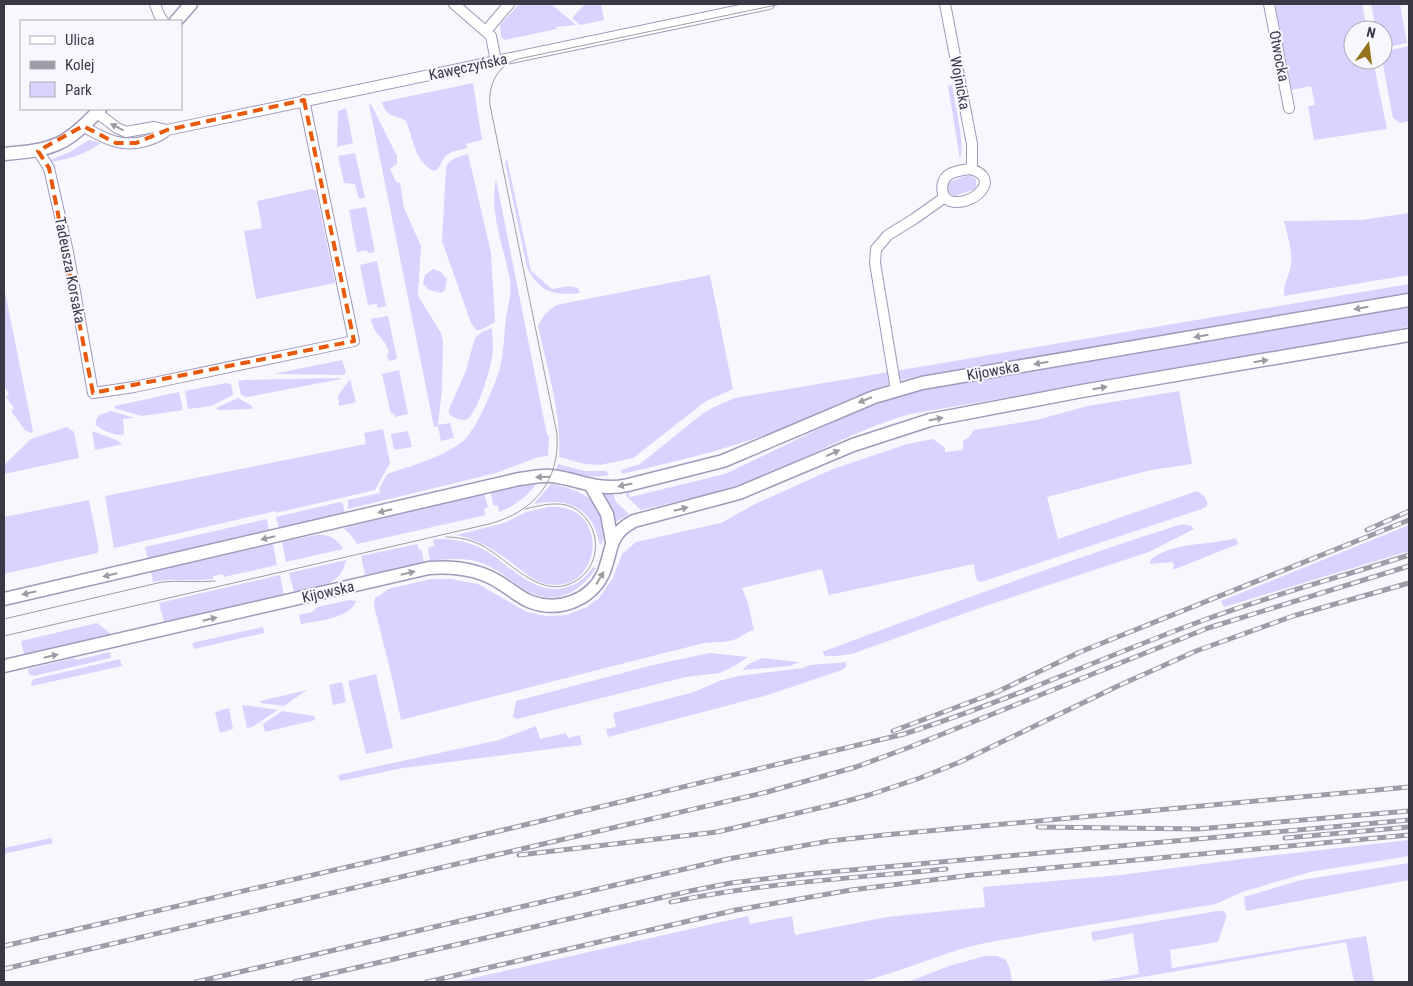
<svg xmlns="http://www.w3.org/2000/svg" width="1413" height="986" viewBox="0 0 1413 986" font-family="'Roboto Condensed',sans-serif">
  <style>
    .green { fill: #dcd2ff }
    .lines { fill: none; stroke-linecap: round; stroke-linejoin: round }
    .minor-casing { stroke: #a199ba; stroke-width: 12 }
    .tertiary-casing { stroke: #a199ba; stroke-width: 15 }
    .minor { stroke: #fff; stroke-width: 10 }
    .tertiary { stroke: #fff; stroke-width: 12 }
    .tram { stroke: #9e9ca6; stroke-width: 1 }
    .rail-casing { stroke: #9e9ca6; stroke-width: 5 }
    .rail { stroke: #f8f7fe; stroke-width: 3; stroke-dasharray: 9; stroke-linecap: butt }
    .oneway { fill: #9d9ca2 }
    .marked { fill: none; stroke: #e8590c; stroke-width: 4; stroke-dasharray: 10 6; stroke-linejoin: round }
    .labels { text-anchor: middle; stroke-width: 4; stroke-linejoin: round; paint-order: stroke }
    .street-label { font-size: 15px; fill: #3b3846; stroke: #f8f7fe }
  </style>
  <rect width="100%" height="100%" fill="#f8f7fe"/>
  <g class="green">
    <polygon points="519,4 551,4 576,25 556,27 557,29 505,40 501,37 500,25"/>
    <polygon points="585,4 601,4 604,20 580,25 572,18"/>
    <polygon points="1275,4 1362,4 1367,30 1353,30 1353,60 1373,60 1387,129 1314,140 1308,106 1315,105 1311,86 1292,90"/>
    <polygon points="1371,4 1400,4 1407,43 1383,48 1383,30 1376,30"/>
    <polygon points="1409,46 1409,121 1400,123 1393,118 1382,60 1383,55 1386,51"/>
    <path d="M473,83L482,140L466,144L467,148C460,150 452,151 447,155C441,160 441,168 434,171C415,162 413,138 406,121C394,114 386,118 382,102Z"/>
    <path d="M952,85C954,101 966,146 960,159L948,86Z"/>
    <polygon points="371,104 397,156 397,164 390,169 396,182 400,183 404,208 421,246 418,295 420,299 441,333 443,342 442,389 438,425 450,423 454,438 441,441 438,426 434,427 371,114 369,105"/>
    <polygon points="346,108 353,143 337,147 338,111"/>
    <path d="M89,140L101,143C86,154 69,159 51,162L50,160L70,152Z"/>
    <polygon points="355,153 365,198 359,199 355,184 344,183 338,156"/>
    <path d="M468,154L491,253L495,322L481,330H476L471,323L442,241L446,167C451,158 458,157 468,154Z"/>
    <path d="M507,159L531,271L552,289L569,286L578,288L580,293C553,296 540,292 527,268L505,162Z"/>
    <polygon points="969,175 976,179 976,188 973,190 954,196 948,192 947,187 949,182"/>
    <path d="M496,179L547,435L549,436L548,456L538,457L496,473L348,509V500L380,493L379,489L387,474C413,465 442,458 463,441C476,431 496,383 500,367C504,353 504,333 506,318C508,305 512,293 510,280C504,248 489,212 496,179Z"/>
    <polygon points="312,189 316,191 335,283 256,299 244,231 262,228 257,201"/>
    <polygon points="366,207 375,252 368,253 367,250 357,252 349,210"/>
    <path d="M1409,213V275L1284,296C1283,285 1289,276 1291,265C1293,251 1287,235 1284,221L1361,220Z"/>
    <polygon points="377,261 386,306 378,308 377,304 368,305 360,265"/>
    <polygon points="433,269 441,272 447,279 445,290 441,293 429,290 423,284 425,275"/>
    <path d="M710,275L733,389L706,401L633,458L600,465L585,464L559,457C562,415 547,368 538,326L545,314L556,305Z"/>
    <path d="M1409,284V293L1406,294L914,377C861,390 815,416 765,435C718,452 670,463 622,474L621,470L640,464L702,414L712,408L735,398Z"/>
    <polygon points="4,287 33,431 31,433 25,430 11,411 14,408 6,397 9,394 4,386"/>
    <path d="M1409,307V326L1381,334L910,414C854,430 805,460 752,480C716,494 678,501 641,510L627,497L626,492H628L630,497L725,474L852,413L896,397L929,389Z"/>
    <path d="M388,316L397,359L388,361L387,354L389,353C386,338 374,336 371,319Z"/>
    <path d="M492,328C492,336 493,344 493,351C492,364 478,413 467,419C460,422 454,417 449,414V409L465,373L475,338L482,332Z"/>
    <polygon points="342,360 346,372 344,375 273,374"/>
    <polygon points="399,370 408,414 395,417 394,413 391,414 382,374"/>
    <polygon points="340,378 341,379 248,397 241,395 238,381 245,380"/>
    <polygon points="350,379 356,402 339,406 338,396"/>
    <polygon points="226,383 231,384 233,395 211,406 188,409 185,391"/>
    <path d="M1179,391L1192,464L1151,470L1047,497L1058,539L1197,491C1203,495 1208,498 1207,506L1202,509L981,582L978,581L976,578L974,564L829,595L822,569L742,588L748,603L754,630C746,632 743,636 736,639C726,643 714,642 704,643L401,720L393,682L374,606L375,597L379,596L388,589L431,579H451L478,584L527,612L546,616L566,615L587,607L599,598L613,578L622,554L636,542L721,523L753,505L833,469L907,444L933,439L945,448V452L963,450V441L969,437L974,430L1036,420L1088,406Z"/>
    <polygon points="179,392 183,410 142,416 114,408 115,406"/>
    <polygon points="238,398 252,406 252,409 218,410 216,408"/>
    <path d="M112,411L134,418L123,419L124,434C116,437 102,430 96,425V420L99,415Z"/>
    <polygon points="67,427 74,432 79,458 4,474 4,465 31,439"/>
    <polygon points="383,429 390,463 375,490 276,513 276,511 114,548 105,496 366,444 364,433"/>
    <polygon points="92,431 114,439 123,444 95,450"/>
    <polygon points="408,431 412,447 394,450 391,434"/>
    <path d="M558,464L585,471H606L609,475C591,479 573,474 556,469Z"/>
    <path d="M528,484H536C527,497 514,506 499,512L498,506L493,505L491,493Z"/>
    <path d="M551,484C584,490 612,504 602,544L599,543C594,508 566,497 534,504Z"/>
    <polygon points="484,494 488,507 484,509 486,515 357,544 350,534 343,528"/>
    <polygon points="604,494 613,494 616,502 629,514 616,522 612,508"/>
    <polygon points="89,500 99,550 97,553 4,574 4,517"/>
    <polygon points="340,502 343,504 345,513 279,529 276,517"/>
    <path d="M548,507C615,502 601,600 543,583C533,580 525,573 517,567C498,552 480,540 456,535L504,523L526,512Z"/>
    <polygon points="267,519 269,531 148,559 145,547"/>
    <path d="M1182,524L1191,526L1194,529L1149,552L985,606L852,654L836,656H825L822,652C941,607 1060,563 1182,524Z"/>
    <polygon points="1409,525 1409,551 1224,607 1221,601"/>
    <path d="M316,535C328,534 336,538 343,549L286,562L282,542Z"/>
    <path d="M1236,538L1238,544L1173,570L1174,564L1171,562L1150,564L1151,559C1177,541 1207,546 1236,538Z"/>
    <path d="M438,539C452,539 466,541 479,547C508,561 534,600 570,586C580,583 587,576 593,567L596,568C581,593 553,606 527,591C512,582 500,570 484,564C466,557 449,559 430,561L428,550L429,547L434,546L433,540Z"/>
    <path d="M273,544L277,565L224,577L223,574L213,576V579C193,582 173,578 153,582L151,572Z"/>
    <polygon points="417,544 419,549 422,551 424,563 365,575 361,556"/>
    <path d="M346,560C341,587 316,587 294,592L289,573Z"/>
    <polygon points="280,575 284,595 164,622 159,603"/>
    <path d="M349,600L356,601C351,618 317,621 301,624L299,615L312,612L317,607Z"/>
    <polygon points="97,623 111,634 24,654 21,641"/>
    <polygon points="263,627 264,633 194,649 192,643"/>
    <polygon points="110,652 111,658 34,676 29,674 28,669 75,658 76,660"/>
    <polygon points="710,653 748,657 736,665 720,673 686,677 517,719 513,717 516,701 653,665"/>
    <polygon points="762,658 800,662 790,666 743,670 747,665"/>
    <polygon points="120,659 122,666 32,686 31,683 34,679"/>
    <polygon points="846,662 846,667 842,670 768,695 608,737 606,729 616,727 613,713 694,692 719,681 738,676 803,668 810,665"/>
    <polygon points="376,674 393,748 366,754 348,681"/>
    <polygon points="342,682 346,702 333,705 329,685"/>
    <polygon points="307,690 284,706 261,703 260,701"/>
    <polygon points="242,705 243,705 278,710 252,727 247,728"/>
    <polygon points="229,708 233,729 220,733 215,712"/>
    <polygon points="282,711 314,716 315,720 265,732 263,724"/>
    <polygon points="536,726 540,739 566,733 568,738 580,735 582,745 403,768 340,781 338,775 499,740"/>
    <polygon points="51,838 53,843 4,854 4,848"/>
    <path d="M1409,840V856L1310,872L1242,892L1216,904L1040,933C1019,938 997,940 976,945C936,955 899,973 859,982H456L748,916L750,924L792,916L795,935L887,917L985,907L983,887L1121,875L1249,858Z"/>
    <polygon points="1409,863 1409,880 1246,911 1244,897 1301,880"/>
    <polygon points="1218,911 1223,911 1227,915 1218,942 1170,950 1172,968 1366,936 1374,982 1354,982 1346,942 1113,982 1092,982 1139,974 1133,933 1093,941 1091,932"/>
    <polygon points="985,956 997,956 1006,960 1010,969 1012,982 908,982 949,966"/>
  </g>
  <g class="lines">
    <defs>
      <g id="minor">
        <polyline points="155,4 159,15 163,21"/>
        <polyline points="454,4 491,36 496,61"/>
        <polyline points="945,4 972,144 972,164 970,169"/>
        <polyline points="1269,4 1289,108"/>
        <polyline points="486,31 509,4"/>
        <polyline points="96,112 117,128 126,132 154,127 167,130 769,4"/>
        <path d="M83,126C104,139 122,148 146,141C154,138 162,136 167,130"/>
        <polyline points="38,151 49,168 68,252 93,393 134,387 354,341 304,100"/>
        <path d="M970,169C1004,178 972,208 950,201C940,197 940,182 948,175C954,171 962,170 970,169Z"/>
        <polyline points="896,390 875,263 876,249 888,235 914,219 945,197"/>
      </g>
      <g id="tertiary">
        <polyline points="176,21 191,4"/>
        <path d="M4,154C53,150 66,146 100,109"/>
        <polyline points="591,486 607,514 612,542"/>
        <path d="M4,599L519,479C530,478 540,475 551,476C580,479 597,492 628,485L723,461L874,397L922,383L1409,300"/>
        <path d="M4,666L429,568C455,566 480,569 502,584C512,590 520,598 531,602C558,612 590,601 603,574C613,551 607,535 634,521L739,493L853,445L930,420L1082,391L1409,335"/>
      </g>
    </defs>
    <use href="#minor" class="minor-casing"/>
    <use href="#tertiary" class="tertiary-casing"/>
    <use href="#minor" class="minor"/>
    <use href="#tertiary" class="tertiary"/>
    <g class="tram">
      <path d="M446,537C459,537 472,540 483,546C512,562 544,605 580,578C606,558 598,514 566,505C552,502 538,506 525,509"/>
      <path d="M4,619L162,582C180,580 197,583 215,581"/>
      <path d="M4,636L489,524C534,512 560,481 557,434L490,105C488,84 498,65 518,59L781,4"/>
    </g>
    <defs>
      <g id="rail">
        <polyline points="1367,530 1409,511"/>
        <polyline points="893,731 997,692 1080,652 1409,520"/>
        <polyline points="1038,827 1198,829 1409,811"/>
        <polyline points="1285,838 1409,827"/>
        <polyline points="519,855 717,832 836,804 869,795 920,778 960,762 1120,685 1196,651 1293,616 1409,583"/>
        <path d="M671,902C761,883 854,878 946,869"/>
        <path d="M4,946L378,860L904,734C1006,702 1103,657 1204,620C1271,595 1341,577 1409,555"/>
        <polyline points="4,969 767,792 856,767 910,747 1208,628 1409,566"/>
        <polyline points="196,982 728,859 829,841 884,835 1409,787"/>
        <polyline points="294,982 690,891 731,883 807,874 1409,820"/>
        <polyline points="427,982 736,910 851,890 972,875 1409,835"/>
      </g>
    </defs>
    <use href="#rail" class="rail-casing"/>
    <use href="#rail" class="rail"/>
  </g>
  <defs><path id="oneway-solid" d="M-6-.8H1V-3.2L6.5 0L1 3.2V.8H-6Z" transform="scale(1.25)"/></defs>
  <g class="oneway">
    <use href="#oneway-solid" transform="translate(117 127) rotate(-152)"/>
    <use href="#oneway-solid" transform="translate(1361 308) rotate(170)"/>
    <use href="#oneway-solid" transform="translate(1201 336) rotate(170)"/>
    <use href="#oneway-solid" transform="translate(1261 361) rotate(-9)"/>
    <use href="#oneway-solid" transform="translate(1041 363) rotate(170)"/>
    <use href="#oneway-solid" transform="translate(1100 388) rotate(-10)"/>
    <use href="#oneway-solid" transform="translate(865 400) rotate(158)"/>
    <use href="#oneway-solid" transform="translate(936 419) rotate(-11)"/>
    <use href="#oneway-solid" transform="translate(833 453) rotate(-24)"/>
    <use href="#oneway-solid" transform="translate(543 477) rotate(178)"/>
    <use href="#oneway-solid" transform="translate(625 485) rotate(168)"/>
    <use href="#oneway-solid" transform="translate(681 509) rotate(-14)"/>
    <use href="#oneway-solid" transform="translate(385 511) rotate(167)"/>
    <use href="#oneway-solid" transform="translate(268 538) rotate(167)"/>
    <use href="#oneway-solid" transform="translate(408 573) rotate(-13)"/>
    <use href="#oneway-solid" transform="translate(110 575) rotate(167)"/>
    <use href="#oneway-solid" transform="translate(600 578) rotate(-59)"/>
    <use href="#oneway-solid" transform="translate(29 593) rotate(167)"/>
    <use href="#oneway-solid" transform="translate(210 619) rotate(-13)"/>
    <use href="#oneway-solid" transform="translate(51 656) rotate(-13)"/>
  </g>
  <path class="marked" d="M304,100L354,341L93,393L49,168L38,151L83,126L116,143H136L167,130Z"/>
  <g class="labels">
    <g class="street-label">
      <text transform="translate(1279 56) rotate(79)" y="5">Otwocka</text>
      <text transform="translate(468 67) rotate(-12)" y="5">Kawęczyńska</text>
      <text transform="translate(960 83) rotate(79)" y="5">Wojnicka</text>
      <text transform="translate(70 270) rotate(79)" y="5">Tadeusza Korsaka</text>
      <text transform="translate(993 371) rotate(-10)" y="5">Kijowska</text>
      <text transform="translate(328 592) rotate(-13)" y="5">Kijowska</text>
    </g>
  </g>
  <rect width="1413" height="986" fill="none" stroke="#3b3846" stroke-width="10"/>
  <rect x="20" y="20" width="162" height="90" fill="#f8f7fe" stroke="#acabb4"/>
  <rect x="30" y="36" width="25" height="8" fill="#ffffff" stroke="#acabb4"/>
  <text x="65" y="45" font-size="15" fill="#3b3846">Ulica</text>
  <rect x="30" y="61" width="25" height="8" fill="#9e9ca6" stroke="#acabb4"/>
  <text x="65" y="70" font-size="15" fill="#3b3846">Kolej</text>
  <rect x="30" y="82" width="25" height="15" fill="#dcd2ff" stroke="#acabb4"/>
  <text x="65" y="95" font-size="15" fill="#3b3846">Park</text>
  <g transform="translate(1368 45) rotate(14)"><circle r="24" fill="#f8f7fe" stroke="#acabb4"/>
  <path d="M0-4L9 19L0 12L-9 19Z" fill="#95731b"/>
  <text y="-8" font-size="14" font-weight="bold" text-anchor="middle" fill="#3b3846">N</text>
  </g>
</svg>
